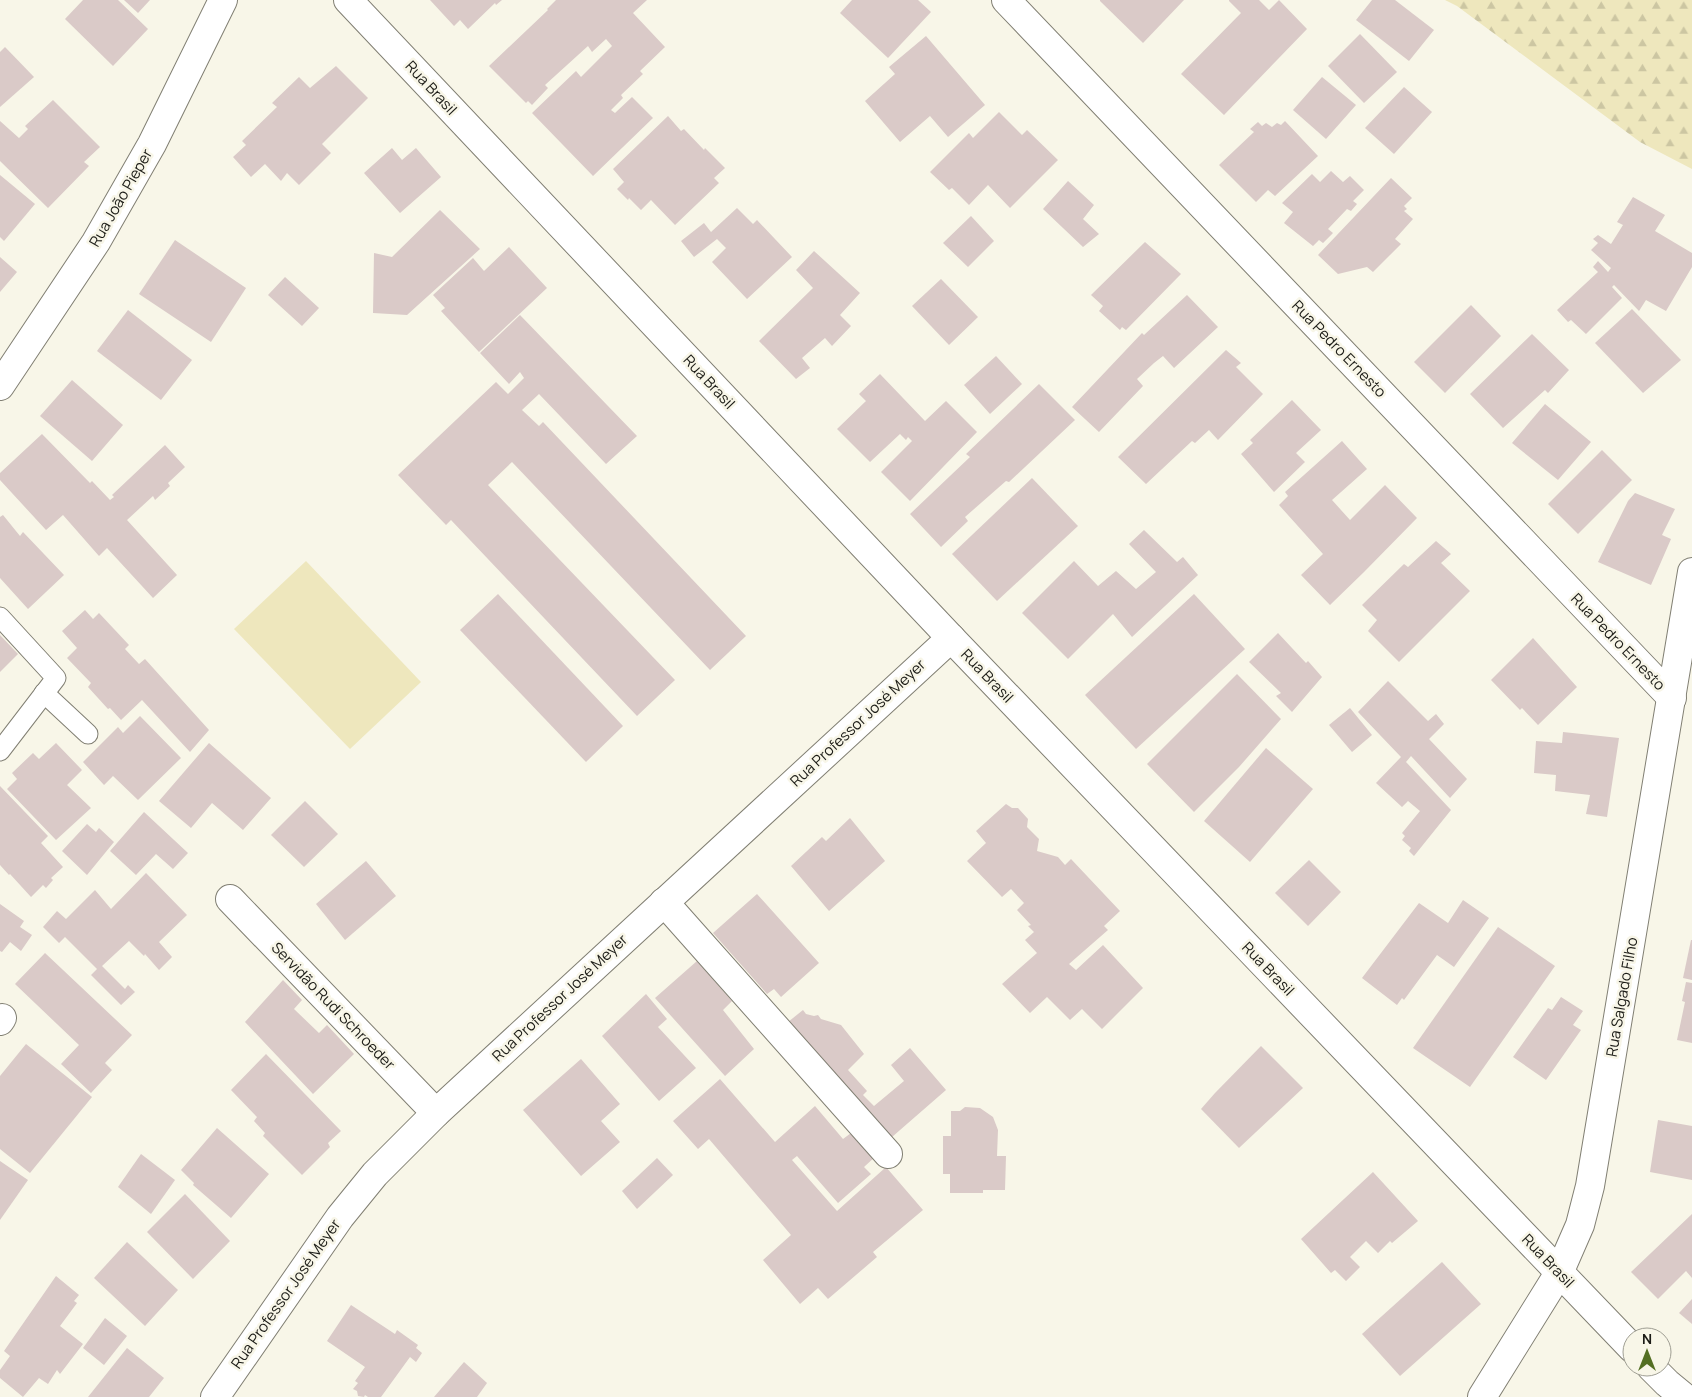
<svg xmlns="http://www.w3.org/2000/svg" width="1692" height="1397" viewBox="0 0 1692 1397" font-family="Manrope,sans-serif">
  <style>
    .forest { fill: url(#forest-firs) }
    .pitch { fill: #eee7bd }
    .building { fill: #dacac8 }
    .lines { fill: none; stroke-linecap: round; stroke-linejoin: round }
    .service-casing { stroke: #817f73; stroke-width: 21 }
    .minor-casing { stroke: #817f73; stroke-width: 30 }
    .tertiary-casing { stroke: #817f73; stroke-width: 30 }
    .service { stroke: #fff; stroke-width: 19 }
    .minor { stroke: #fff; stroke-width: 28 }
    .tertiary { stroke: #fff; stroke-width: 28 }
    .labels { text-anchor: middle; stroke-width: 5; stroke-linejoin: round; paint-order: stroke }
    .street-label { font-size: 15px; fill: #1c1c17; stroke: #f8f6e8 }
  </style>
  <defs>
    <pattern id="forest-firs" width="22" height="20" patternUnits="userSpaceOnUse" patternTransform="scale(1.25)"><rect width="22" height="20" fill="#eee7bd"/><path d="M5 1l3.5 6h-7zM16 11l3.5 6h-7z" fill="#ccc6a2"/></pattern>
  </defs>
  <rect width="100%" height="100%" fill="#f8f6e8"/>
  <polygon class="forest" points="1445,0 1692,0 1692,169 1640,142 1457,6"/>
  <polygon class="pitch" points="306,561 421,682 350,749 234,629"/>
  <g class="building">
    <polygon points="83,0 118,0 148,29 113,66 65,19"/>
    <polygon points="124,0 150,0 138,13"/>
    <polygon points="430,0 502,0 496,5 495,3 468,29 460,20 454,26"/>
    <polygon points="556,0 647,0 633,13 665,47 640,71 643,74 621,95 623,98 611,110 615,113 632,97 653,118 593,176 532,113 576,71 581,77 612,46 606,39 592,52 588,46 545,85 548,88 532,105 528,101 526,103 489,66 548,10 547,9"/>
    <polygon points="852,0 918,0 931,12 888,58 840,13"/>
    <polygon points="1100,0 1184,0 1143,43 1100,1"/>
    <polygon points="1229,0 1259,0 1269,10 1279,0 1307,29 1224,115 1181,74 1241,13 1229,1"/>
    <polygon points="1372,0 1395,0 1434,30 1409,61 1356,20"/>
    <polygon points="1360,34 1397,72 1364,103 1328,66"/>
    <polygon points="926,36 985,105 948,137 930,116 900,142 865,101 895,74 889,67"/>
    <polygon points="5,47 34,77 0,107 0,52"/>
    <polygon points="336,66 368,98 322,144 331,153 299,185 287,173 281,181 265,164 251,177 233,157 246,145 242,141 277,107 272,103 299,77 310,88"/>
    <polygon points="1322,77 1356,105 1326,139 1293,110"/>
    <polygon points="1404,87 1432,112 1394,154 1365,128"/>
    <polygon points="53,100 100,147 84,162 89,166 48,208 0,161 0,121 19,138 28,129 25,126"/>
    <polygon points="999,112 1022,135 1027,130 1058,160 1010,208 988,185 969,205 952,188 949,190 930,172 969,133 973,138"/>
    <polygon points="668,116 681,131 684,129 704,150 705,148 725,168 714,178 719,183 675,225 651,200 641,210 629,198 628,200 617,189 624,182 613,169"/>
    <polygon points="1285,121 1318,156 1275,196 1268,190 1256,202 1219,165 1254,132 1250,129 1258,122 1262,126 1266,123 1272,127 1277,123 1281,125"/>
    <polygon points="392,148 402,160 416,148 441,177 400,213 364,173"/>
    <polygon points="1331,171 1343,182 1350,176 1364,190 1353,201 1357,204 1351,211 1347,209 1328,229 1333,233 1323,243 1319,240 1313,246 1284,223 1293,212 1282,203 1312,174 1320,182"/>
    <polygon points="0,175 35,204 4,241 0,237"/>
    <polygon points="1391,178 1412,198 1404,206 1407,209 1404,211 1413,219 1395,239 1401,244 1373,272 1367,267 1338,274 1318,255"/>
    <polygon points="1068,181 1094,205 1083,219 1099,234 1083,247 1043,209"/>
    <polygon points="1633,197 1665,215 1655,231 1692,253 1692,267 1666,311 1646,300 1639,311 1614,285 1612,287 1622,298 1586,334 1571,320 1568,322 1557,310 1598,272 1593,267 1598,261 1608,272 1611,268 1591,250 1598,243 1593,239 1598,235 1611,244 1623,225 1617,222"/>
    <polygon points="737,208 753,224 757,220 792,257 747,299 712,262 726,248 717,239 694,257 681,241 704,223 711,232"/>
    <polygon points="440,210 480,249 407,315 373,313 374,253 392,257"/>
    <polygon points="971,216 994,241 968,267 943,243"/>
    <polygon points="175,240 246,288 211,342 139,294"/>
    <polygon points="1145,242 1181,274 1126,330 1122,327 1120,330 1099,311 1103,306 1091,295"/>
    <polygon points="509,247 547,288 479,352 441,311 445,308 433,295 473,258 484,271"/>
    <polygon points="814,251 860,293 840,315 851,326 832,346 825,338 802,358 810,368 796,379 759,341 813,288 796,270"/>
    <polygon points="0,257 17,272 0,292"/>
    <polygon points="285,277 319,308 302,326 268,295"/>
    <polygon points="941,279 978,317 949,345 912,306"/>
    <polygon points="1187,295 1218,327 1174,368 1163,356 1154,363 1137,379 1143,386 1099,432 1072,407 1142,333 1144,335"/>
    <polygon points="1471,305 1501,336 1445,393 1414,362"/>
    <polygon points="1632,309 1681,360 1643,393 1595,343"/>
    <polygon points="128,310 192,360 161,400 97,351"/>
    <polygon points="520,315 637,436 606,464 539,394 522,410 539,426 543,422 746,636 710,670 512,462 488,485 675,680 637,716 451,520 446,525 398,475 496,382 508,394 524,378 520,372 509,384 480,353"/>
    <polygon points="1532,334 1569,370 1548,393 1545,390 1503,428 1470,394"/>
    <polygon points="1226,350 1241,363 1236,367 1263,394 1218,440 1209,430 1195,443 1192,441 1146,484 1118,457"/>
    <polygon points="996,356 1022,384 990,414 964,385"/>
    <polygon points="880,374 925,421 946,401 977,432 910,501 881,472 912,441 908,437 906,440 900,434 870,462 837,429 866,401 859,394"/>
    <polygon points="72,380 123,425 92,461 40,416"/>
    <polygon points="1039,384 1075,420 1009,482 1006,481 965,517 968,521 941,547 910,514 970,457 966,454"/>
    <polygon points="1292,400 1321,430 1296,453 1305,462 1274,492 1241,454 1253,443 1250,440"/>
    <polygon points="1545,404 1591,442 1558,480 1512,443"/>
    <polygon points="42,434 90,483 92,481 110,500 114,497 112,495 165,445 185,467 168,483 170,486 155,500 153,496 127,520 177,575 153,598 107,548 99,556 63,515 46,530 0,480 0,473"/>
    <polygon points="1342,441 1367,469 1332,500 1350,520 1385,485 1417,518 1364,572 1330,605 1301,575 1323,554 1279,505 1288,496 1285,492"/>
    <polygon points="1602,450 1632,480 1578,534 1548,504"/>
    <polygon points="1032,478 1078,526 997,601 952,554"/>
    <polygon points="1635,493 1675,509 1662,535 1671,539 1651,585 1598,562 1628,501"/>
    <polygon points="3,515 20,536 23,532 64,575 28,609 0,578 0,517"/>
    <polygon points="1144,530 1177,562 1183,557 1198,575 1132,637 1113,614 1068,659 1022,613 1074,561 1098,586 1116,571 1136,589 1156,572 1129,544"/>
    <polygon points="1436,541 1451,554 1441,563 1470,591 1399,662 1368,631 1377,620 1362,605 1404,564 1408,567"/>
    <polygon points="498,594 623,726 586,762 460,630"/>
    <polygon points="1194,594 1245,649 1136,749 1085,695"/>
    <polygon points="85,610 93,619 99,613 129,645 125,649 139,664 145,659 209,730 190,752 142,700 121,720 110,708 108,709 88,687 91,683 67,658 77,648 62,631"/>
    <polygon points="1278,633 1306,663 1308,661 1322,677 1292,712 1276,696 1281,693 1249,662"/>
    <polygon points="0,635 18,654 0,672"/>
    <polygon points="1533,638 1577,687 1538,725 1522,708 1520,710 1491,680"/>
    <polygon points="1237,674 1281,719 1239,767 1194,812 1147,764"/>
    <polygon points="1388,681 1428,721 1436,714 1444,724 1429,739 1467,779 1450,798 1411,756 1406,762 1451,810 1414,856 1409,851 1411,848 1402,840 1405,836 1402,833 1420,811 1408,801 1402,807 1376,783 1401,757 1358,712"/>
    <polygon points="1350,708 1372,735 1352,752 1329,725"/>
    <polygon points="140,716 181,758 138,800 113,776 104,785 83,762 118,727 123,733"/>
    <polygon points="1563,732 1619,738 1607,817 1586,814 1590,795 1555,791 1556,775 1534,773 1536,741 1562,743"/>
    <polygon points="56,743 82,770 67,785 91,808 56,840 7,789 17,779 12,773 33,753 39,759"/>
    <polygon points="209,743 271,798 243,830 212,803 191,828 159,801"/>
    <polygon points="1266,748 1313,789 1250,862 1204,821"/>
    <polygon points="0,786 48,836 41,843 63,867 51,878 53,880 46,888 43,885 31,897 10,874 9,875 0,865"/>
    <polygon points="305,801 338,834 304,867 271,835"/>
    <polygon points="1006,804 1012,808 1018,808 1028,819 1027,827 1039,839 1037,851 1058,857 1065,865 1071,859 1120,911 1104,926 1108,930 1069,964 1076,970 1103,945 1143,988 1102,1029 1082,1009 1070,1020 1047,997 1030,1013 1002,984 1037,953 1025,940 1034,932 1028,926 1031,925 1017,910 1024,903 1011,889 1002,897 967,861 986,843 976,831"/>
    <polygon points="144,812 188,853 173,869 156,854 136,875 110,851"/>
    <polygon points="850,818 885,861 829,911 791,866 822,837 826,841"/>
    <polygon points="87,824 96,832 99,828 114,842 87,875 62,851"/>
    <polygon points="1309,860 1341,892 1308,926 1275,893"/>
    <polygon points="366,861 396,896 345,940 316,904"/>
    <polygon points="146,873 187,915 159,942 172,957 159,970 145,954 144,956 129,941 102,966 125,989 128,985 135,992 121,1005 91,975 97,969 65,937 59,943 43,927 57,911 66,919 95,890 111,909"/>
    <polygon points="757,894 819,963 781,997 774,989 767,994 713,933"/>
    <polygon points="1463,900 1489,918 1454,967 1437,955 1404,1000 1402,998 1397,1005 1362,978 1419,903 1448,923"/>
    <polygon points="0,904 24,921 20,927 32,935 21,951 10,942 2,952 0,951"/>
    <polygon points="1498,927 1555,966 1470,1087 1413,1048"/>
    <polygon points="1691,940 1692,940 1692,980 1683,978"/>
    <polygon points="45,953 132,1035 105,1063 112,1070 91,1093 61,1064 79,1045 15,984"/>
    <polygon points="697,961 732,1001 723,1010 754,1049 725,1076 655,998"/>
    <polygon points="283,980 302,1000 294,1009 319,1033 327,1025 354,1054 313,1094 245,1022"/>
    <polygon points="1686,982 1692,983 1692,1043 1677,1040 1685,1002 1682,1001"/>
    <polygon points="646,994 667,1019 658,1027 696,1068 659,1101 602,1036"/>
    <polygon points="1561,997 1583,1011 1573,1025 1581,1030 1546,1080 1513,1057 1548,1008 1552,1010"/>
    <polygon points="803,1010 806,1014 814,1016 818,1015 821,1019 841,1025 864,1054 848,1070 867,1091 863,1095 874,1106 904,1081 891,1065 910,1048 946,1090 892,1137 788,1022"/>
    <polygon points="26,1044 92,1097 30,1173 0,1149 0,1076"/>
    <polygon points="1261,1046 1303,1088 1239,1148 1201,1109 1215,1093"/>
    <polygon points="266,1054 341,1131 328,1143 330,1147 302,1175 263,1136 265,1133 254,1121 257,1117 231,1090"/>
    <polygon points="581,1059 620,1104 601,1121 620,1142 581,1176 523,1110"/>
    <polygon points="720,1079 775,1142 815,1106 843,1139 855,1130 876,1156 864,1167 871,1174 838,1203 797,1156 792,1160 837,1211 886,1167 923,1210 873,1252 877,1257 828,1299 818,1288 800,1304 763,1260 791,1235 709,1139 698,1149 673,1121"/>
    <polygon points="965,1107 980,1108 993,1117 998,1130 997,1156 1006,1156 1005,1190 983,1190 983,1193 950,1193 950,1174 943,1174 943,1136 951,1136 951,1111 960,1111"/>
    <polygon points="1658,1120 1692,1126 1692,1180 1650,1172"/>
    <polygon points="217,1128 269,1174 231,1218 193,1185 194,1183 181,1170"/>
    <polygon points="141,1154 175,1180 151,1214 118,1187"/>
    <polygon points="657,1158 673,1175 637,1209 622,1191"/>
    <polygon points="0,1161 28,1180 0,1220"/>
    <polygon points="1373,1172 1418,1221 1392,1243 1390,1241 1378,1253 1366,1241 1350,1257 1360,1267 1346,1281 1335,1270 1331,1273 1301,1239"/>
    <polygon points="185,1194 230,1241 193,1279 147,1232"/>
    <polygon points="1692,1214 1692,1278 1686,1271 1658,1299 1631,1272"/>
    <polygon points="127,1242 178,1290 145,1326 94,1278"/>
    <polygon points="1442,1262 1481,1304 1400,1376 1362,1334"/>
    <polygon points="56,1276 79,1295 74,1301 77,1303 60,1326 83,1344 60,1374 57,1370 48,1384 39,1378 23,1397 0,1378 0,1370 10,1356 4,1351"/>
    <polygon points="1692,1299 1692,1324 1679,1313"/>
    <polygon points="351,1305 395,1334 397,1330 418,1345 416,1348 422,1353 416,1362 410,1357 381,1397 368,1397 365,1395 364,1397 358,1396 357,1391 353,1389 358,1383 355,1381 365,1367 327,1341"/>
    <polygon points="105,1318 127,1336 104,1365 83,1348"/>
    <polygon points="127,1348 164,1378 149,1397 88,1397"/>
    <polygon points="464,1362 487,1383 477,1397 434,1397"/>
  </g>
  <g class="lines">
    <defs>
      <g id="service">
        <polyline points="0,617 56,678 0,751"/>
        <polyline points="44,693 88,734"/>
      </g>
      <g id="minor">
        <polyline points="1006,0 1672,698"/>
        <polyline points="0,386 96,242 152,144 223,0"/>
        <polyline points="230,899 436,1113"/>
        <polyline points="664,902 888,1154"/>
        <polyline points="0,1021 2,1018"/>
        <polyline points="215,1397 340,1217 375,1174 436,1113 951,638"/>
        <polyline points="1482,1397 1559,1273 1580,1225 1590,1186 1692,572"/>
      </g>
      <g id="tertiary">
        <polyline points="348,0 951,638 1632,1348"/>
        <polyline points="1651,1367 1667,1383 1684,1397"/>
      </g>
    </defs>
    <use href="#service" class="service-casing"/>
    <use href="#minor" class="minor-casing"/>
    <use href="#tertiary" class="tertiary-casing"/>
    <use href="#service" class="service"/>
    <use href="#minor" class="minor"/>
    <use href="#tertiary" class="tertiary"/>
  </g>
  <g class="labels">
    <g class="street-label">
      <text transform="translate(431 88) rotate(47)" y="5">Rua Brasil</text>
      <text transform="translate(121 198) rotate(-60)" y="5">Rua João Pieper</text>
      <text transform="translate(1339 349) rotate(46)" y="5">Rua Pedro Ernesto</text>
      <text transform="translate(709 382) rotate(47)" y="5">Rua Brasil</text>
      <text transform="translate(1618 642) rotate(46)" y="5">Rua Pedro Ernesto</text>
      <text transform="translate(987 676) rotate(46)" y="5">Rua Brasil</text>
      <text transform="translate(858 723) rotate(-43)" y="5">Rua Professor José Meyer</text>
      <text transform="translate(1268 969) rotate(46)" y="5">Rua Brasil</text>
      <text transform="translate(1622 997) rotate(-80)" y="5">Rua Salgado Filho</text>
      <text transform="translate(560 998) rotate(-43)" y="5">Rua Professor José Meyer</text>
      <text transform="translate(333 1006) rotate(46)" y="5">Servidão Rudi Schroeder</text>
      <text transform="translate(1548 1261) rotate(46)" y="5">Rua Brasil</text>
      <text transform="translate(286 1294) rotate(-55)" y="5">Rua Professor José Meyer</text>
    </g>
  </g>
  <g transform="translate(1647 1352)"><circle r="24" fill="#f8f6e8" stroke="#a09f94"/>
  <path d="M0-4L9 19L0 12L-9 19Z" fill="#546f23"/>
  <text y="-8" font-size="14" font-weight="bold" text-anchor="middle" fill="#1c1c17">N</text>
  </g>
</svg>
